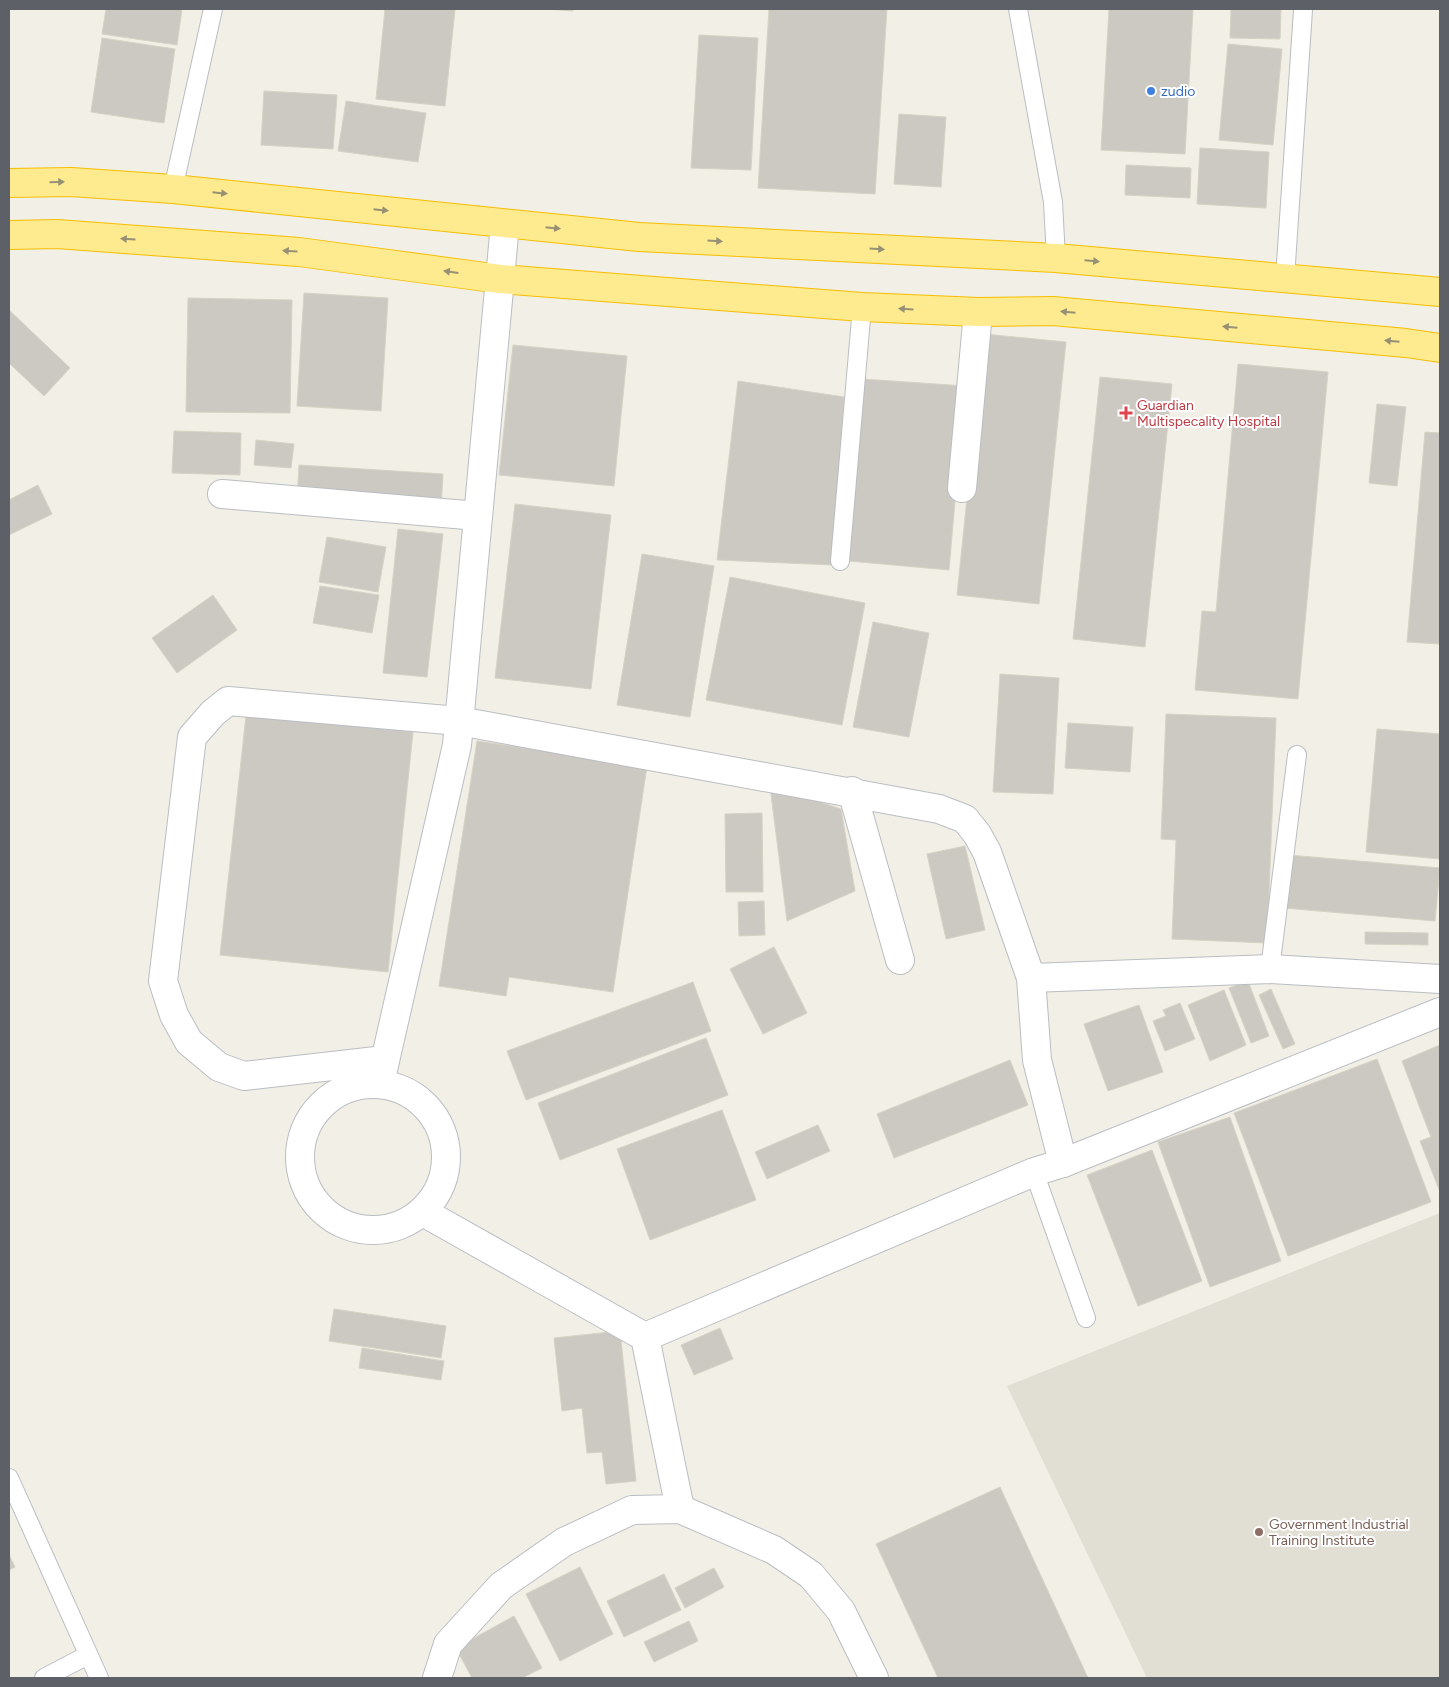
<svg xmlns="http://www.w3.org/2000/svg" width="1449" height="1687" viewBox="0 0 1449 1687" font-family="Figtree,sans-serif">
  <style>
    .education { fill: #e1ded4 }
    .building { fill: #ccc9c3; stroke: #d6d2c4 }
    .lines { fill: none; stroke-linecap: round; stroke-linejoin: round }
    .lane-casing { stroke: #babdc2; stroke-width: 20 }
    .street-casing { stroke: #babdc2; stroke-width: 30 }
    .highway-casing { stroke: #f7bd00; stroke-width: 30 }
    .lane { stroke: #fff; stroke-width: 18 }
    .street { stroke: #fff; stroke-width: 28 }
    .highway { stroke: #ffeb8f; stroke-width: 28 }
    .oneway { fill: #969175 }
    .shop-dot { fill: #3f7fe0; stroke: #fff; stroke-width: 2 }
    .health-dot { fill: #e0444e; stroke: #fff; stroke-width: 2 }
    .education-dot { fill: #8d6e63; stroke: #fff; stroke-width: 2 }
    .labels { text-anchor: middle; stroke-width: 4; stroke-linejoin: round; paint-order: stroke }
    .shop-label { font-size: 14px; fill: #366cbe; stroke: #fff; text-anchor: start }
    .health-label { font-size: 14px; fill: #be3a42; stroke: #fff; text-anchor: start }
    .education-label { font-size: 14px; fill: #785e54; stroke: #fff; text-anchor: start }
  </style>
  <rect width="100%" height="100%" fill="#f1efe6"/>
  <polygon class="education" points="1440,1213 1440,1678 1147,1678 1007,1386"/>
  <g class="building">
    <polygon points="106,9 182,9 177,45 102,34"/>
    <polygon points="385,9 455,9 445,106 376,99"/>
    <polygon points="547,9 573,9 573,11"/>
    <polygon points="769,9 887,9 875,194 758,188"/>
    <polygon points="1109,9 1193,9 1185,154 1101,150"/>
    <polygon points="1231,9 1281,9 1280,39 1230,38"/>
    <polygon points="699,35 758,38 751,170 691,168"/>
    <polygon points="102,38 175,49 164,123 91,112"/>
    <polygon points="1228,44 1282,49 1273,145 1219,140"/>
    <polygon points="264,91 337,95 333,149 261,145"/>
    <polygon points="346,101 426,113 418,162 338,151"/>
    <polygon points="899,114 946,117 941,187 894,184"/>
    <polygon points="1200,148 1269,152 1266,208 1197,204"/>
    <polygon points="1126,165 1191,168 1190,198 1125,195"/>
    <polygon points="304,293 388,298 381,411 297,406"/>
    <polygon points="188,298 292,300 290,413 186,412"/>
    <polygon points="9,310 70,368 44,396 9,363"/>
    <polygon points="984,334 1066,342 1039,604 957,595"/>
    <polygon points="513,345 627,356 614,486 499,475"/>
    <polygon points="1238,364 1328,372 1298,699 1195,690 1202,611 1216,612"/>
    <polygon points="1100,377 1172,384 1145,647 1073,639"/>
    <polygon points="862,379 965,386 949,570 849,561"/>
    <polygon points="738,381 844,397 833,565 717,560"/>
    <polygon points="1377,404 1406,407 1397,486 1369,483"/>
    <polygon points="174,431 241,433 240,475 172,473"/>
    <polygon points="1425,432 1440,433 1440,644 1407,642"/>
    <polygon points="256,440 294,444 291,468 254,465"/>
    <polygon points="299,465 443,474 441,509 297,500"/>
    <polygon points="38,485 52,514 9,535 9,500"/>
    <polygon points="515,504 611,515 591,689 495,678"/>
    <polygon points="398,529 443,534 427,677 383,673"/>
    <polygon points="327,537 386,547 378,592 319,582"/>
    <polygon points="642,554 714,566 690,717 617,705"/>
    <polygon points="730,577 865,603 842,725 706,700"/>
    <polygon points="320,586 379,595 372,633 313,623"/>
    <polygon points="213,595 237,630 177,673 152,638"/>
    <polygon points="873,622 929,633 909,737 853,727"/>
    <polygon points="1000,674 1059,678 1053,794 993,792"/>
    <polygon points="1166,714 1276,718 1267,943 1172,939 1176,840 1161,839"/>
    <polygon points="246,715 413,732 388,972 220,955"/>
    <polygon points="1068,723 1133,727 1130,772 1065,768"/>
    <polygon points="1377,729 1440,734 1440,859 1366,852"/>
    <polygon points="477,741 647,766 613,992 509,977 506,996 439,986"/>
    <polygon points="770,786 841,809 855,891 787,921"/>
    <polygon points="762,813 763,892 726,892 725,814"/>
    <polygon points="965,846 985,930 946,939 927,854"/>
    <polygon points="1289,855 1440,868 1435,921 1284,908"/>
    <polygon points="764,901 765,935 739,936 738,902"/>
    <polygon points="1365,932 1428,933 1428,945 1365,944"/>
    <polygon points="774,947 807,1013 763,1034 730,969"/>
    <polygon points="1248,981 1269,1036 1251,1043 1229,988"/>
    <polygon points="693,982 711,1031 526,1100 507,1051"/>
    <polygon points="1271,989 1295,1044 1283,1049 1259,995"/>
    <polygon points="1224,990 1246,1045 1210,1061 1188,1005"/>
    <polygon points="1180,1003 1195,1039 1165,1051 1153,1021 1166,1016 1163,1010"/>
    <polygon points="1139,1005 1163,1072 1108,1091 1084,1024"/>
    <polygon points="706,1038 728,1095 560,1160 538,1103"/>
    <polygon points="1440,1045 1440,1192 1420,1141 1431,1137 1402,1061"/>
    <polygon points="1377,1059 1431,1202 1288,1256 1234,1113"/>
    <polygon points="1010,1060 1028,1105 894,1158 877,1114"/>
    <polygon points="722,1110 756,1200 650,1240 617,1149"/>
    <polygon points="1230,1117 1281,1261 1210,1287 1158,1142"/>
    <polygon points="818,1125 830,1151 767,1179 755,1152"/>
    <polygon points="1152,1150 1202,1281 1138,1306 1087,1175"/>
    <polygon points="334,1309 446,1326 441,1358 329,1341"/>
    <polygon points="720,1328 733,1359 694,1375 681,1345"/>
    <polygon points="620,1331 636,1481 606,1484 602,1452 587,1453 582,1408 562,1411 554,1338"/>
    <polygon points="362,1348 444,1361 441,1380 359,1368"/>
    <polygon points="1000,1487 1088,1678 938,1678 876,1544"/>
    <polygon points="9,1555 15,1567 9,1570"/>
    <polygon points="580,1567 613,1634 560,1661 526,1594"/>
    <polygon points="714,1568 724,1587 685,1608 675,1588"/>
    <polygon points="664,1574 681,1610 624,1637 607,1601"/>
    <polygon points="514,1616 542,1668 522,1678 472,1678 456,1648"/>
    <polygon points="689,1621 698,1641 654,1662 644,1642"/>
  </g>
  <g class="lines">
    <defs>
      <g id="lane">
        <polyline points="1018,9 1053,202 1056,258"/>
        <polyline points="173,189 213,9"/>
        <polyline points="1285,278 1303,10"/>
        <polyline points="840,561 862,307"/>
        <polyline points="1270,969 1297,755"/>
        <polyline points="1034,1172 1086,1318"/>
        <polyline points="9,1478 99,1678"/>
        <polyline points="44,1678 88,1655"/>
      </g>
      <g id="street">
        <polyline points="962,488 978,312"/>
        <polyline points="222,494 478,516"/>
        <polyline points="852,791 900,960"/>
        <polyline points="1031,978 1037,1060 1063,1163"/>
        <polyline points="385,1060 244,1076 219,1067 189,1042 174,1015 163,981 192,737 213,713 228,701 459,721 939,809 965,819 977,834 987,852 1031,978 1270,969 1440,979"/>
        <polyline points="380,1083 457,745 505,224"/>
        <circle cx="373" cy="1157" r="73"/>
        <polyline points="423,1212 645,1337 1034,1172 1063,1163 1440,1012"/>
        <polyline points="645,1337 680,1509"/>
        <polyline points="437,1678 448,1644 501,1586 564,1542 632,1510 680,1509 774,1550 811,1575 841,1611 874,1678"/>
      </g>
      <g id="highway">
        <polyline points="9,183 71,182 173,189 639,237 1056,258 1440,292"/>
        <polyline points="9,235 57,234 299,252 500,279 862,307 978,312 1053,311 1406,343 1440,348"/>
      </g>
    </defs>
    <use href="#lane" class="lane-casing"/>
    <use href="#street" class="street-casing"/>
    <use href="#highway" class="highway-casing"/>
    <use href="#lane" class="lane"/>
    <use href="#street" class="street"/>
    <use href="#highway" class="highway"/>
  </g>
  <defs><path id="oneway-solid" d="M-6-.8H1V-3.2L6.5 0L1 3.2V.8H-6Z" transform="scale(1.25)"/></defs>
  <g class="oneway">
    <use href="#oneway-solid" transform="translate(57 182) rotate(-1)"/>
    <use href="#oneway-solid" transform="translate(220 193) rotate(6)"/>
    <use href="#oneway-solid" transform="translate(381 210) rotate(6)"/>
    <use href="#oneway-solid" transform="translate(553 228) rotate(6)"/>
    <use href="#oneway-solid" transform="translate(128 239) rotate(-176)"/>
    <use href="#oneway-solid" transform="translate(715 241) rotate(3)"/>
    <use href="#oneway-solid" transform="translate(877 249) rotate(3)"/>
    <use href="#oneway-solid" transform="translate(290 251) rotate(-176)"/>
    <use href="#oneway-solid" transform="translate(1092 261) rotate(5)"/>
    <use href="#oneway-solid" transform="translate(451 272) rotate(-172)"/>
    <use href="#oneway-solid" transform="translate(906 309) rotate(-177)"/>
    <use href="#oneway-solid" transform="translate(1068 312) rotate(-175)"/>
    <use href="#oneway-solid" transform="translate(1230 327) rotate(-175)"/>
    <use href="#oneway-solid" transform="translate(1392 341) rotate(-175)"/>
  </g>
  <circle class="shop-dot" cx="1151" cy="91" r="5"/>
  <path class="health-dot" d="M1123.5 405.5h5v5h5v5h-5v5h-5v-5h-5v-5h5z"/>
  <circle class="education-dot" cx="1259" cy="1532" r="5"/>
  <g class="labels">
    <g class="shop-label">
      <text x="1161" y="96">zudio</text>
    </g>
    <g class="health-label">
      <text x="1137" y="410">Guardian<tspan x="1137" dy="16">Multispecality Hospital</tspan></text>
    </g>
    <g class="education-label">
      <text x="1269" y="1529">Government Industrial<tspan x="1269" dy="16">Training Institute</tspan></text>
    </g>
  </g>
  <rect width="1449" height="1687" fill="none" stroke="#5d6167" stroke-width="20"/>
</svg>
